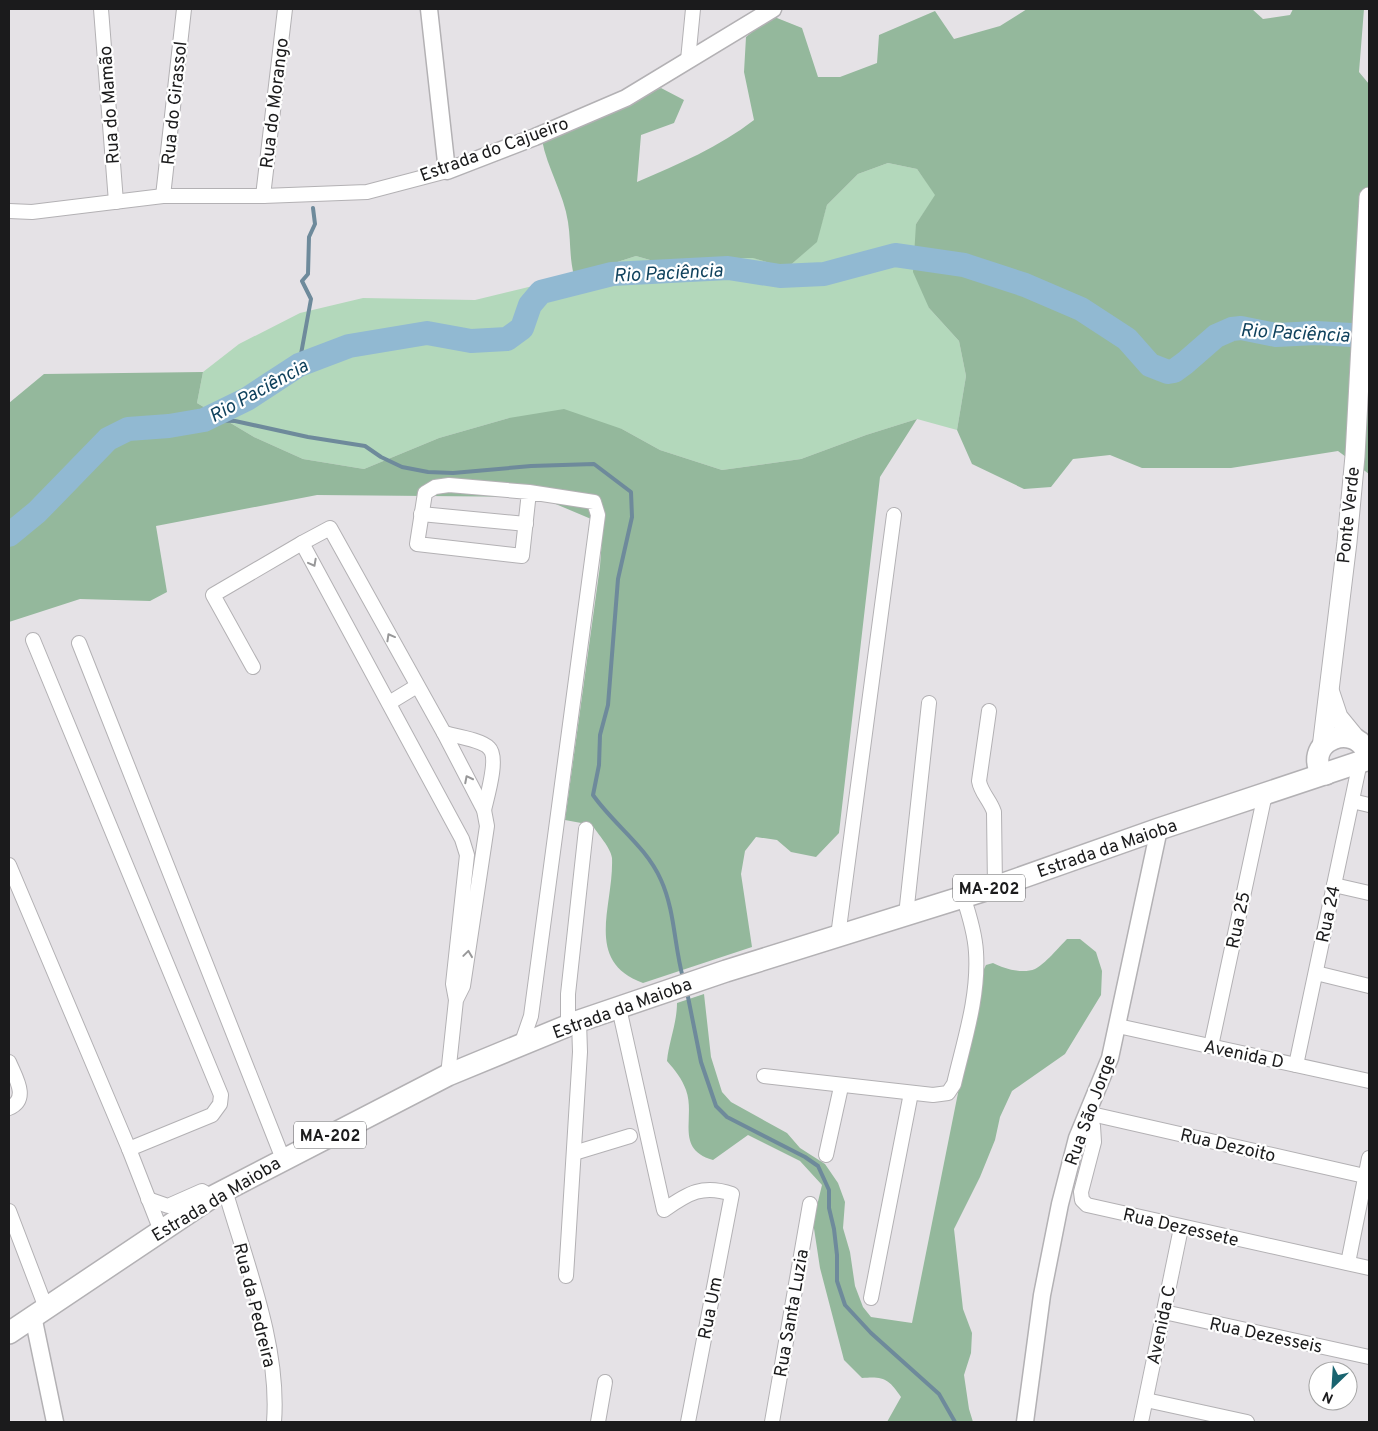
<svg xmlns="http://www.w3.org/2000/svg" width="1378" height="1431" viewBox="0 0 1378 1431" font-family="Overpass,sans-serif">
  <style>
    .green { fill: #b3d8bb }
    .forest { fill: #94b89c }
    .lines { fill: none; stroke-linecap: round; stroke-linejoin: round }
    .stream { stroke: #6e8a9b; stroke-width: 4 }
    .river { stroke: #91b9d2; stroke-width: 24 }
    .minor-casing { stroke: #b3b1b4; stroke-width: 16 }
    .tertiary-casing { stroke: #b3b1b4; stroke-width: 19 }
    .secondary-casing { stroke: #b3b1b4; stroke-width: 21 }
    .primary-casing { stroke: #b3b1b4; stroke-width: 24 }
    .minor { stroke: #fff; stroke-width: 14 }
    .tertiary { stroke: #fff; stroke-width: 16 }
    .secondary { stroke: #fff; stroke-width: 19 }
    .primary { stroke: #fff; stroke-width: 21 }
    .oneway { stroke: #989899 }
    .labels { text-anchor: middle; stroke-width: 4.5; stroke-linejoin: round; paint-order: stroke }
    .shield { fill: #fff; stroke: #5f5f60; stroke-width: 1 }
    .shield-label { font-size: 16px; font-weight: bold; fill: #1b1b1c }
    .street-label { font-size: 18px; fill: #1b1b1c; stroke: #fff }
    .water-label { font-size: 19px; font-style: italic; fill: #10425d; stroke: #fff }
  </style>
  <rect width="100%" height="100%" fill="#e5e2e6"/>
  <polygon class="green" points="888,163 917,169 936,195 916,224 929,308 959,341 966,376 957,430 917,419 866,435 801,459 722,470 660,450 622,429 509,418 439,438 364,469 303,459 254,437 197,403 203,372 239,344 300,313 363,298 475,300 574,276 636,256 664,264 715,258 754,258 787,268 816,242 827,205 858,174"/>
  <g class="forest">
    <path d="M1027,9H1252L1263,19L1290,15L1293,9H1364L1359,72L1369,84V474L1338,451L1231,468H1142L1110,455L1073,459L1051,487L1024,489L972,464L957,430L966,376L959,341L929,308L913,272L916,224L935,195L917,169L888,163L858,174L827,205L817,242L787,268L753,258H715L664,264L636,256L574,276C569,255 571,241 568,222C564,194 547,168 542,140L661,88L684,100L674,123L641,135L637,182C679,164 719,147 754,120L744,72L746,37L772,16L802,28L818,77H840L877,63L879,35L935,11L954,39L1000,26Z"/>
    <path d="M203,372L197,403L254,437L303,459L364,469L439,438L509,418L564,409L622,429L660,450L722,470L801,459L866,435L917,419L880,477L839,833L816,857L791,852L777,840L756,837L745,851L741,874L752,947L643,983C583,961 614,906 612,858C611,848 598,834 592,825L565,820L600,566L603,524L539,497L317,495L156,526L167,592L150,601L80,599L9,622V403L44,374Z"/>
    <path d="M1067,939H1080L1096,952L1102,971L1101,995L1065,1054L1012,1091L1000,1117L995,1140L980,1177L954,1229L963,1309L972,1333L971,1353L964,1375L969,1409L973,1422H887L901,1397C889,1379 884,1376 862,1378L844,1360L820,1268L813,1222L822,1185L800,1161L748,1135L713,1160C674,1149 696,1117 686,1090C682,1079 675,1070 667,1061C669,1041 677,1023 677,1003L704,994L711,1057L722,1092L731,1102L787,1133L800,1148L825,1164L838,1183L845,1202L843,1228L850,1252L855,1286L863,1307L871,1317L912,1323L982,973L986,965L993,963C1004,969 1023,974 1035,969C1044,965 1060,946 1067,939Z"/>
  </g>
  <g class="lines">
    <g class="stream">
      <polyline points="299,365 311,299 302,281 308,274 309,237 315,224 313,208"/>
      <path d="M204,420L235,421L308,437L365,446L381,457L402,467L428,472L453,473L531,466L594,464L631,492L632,517L618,579L608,705L600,735L599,765L593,795C614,825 646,846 661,880C675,911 674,945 683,978"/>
      <polyline points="687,992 701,1062 716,1106 727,1117 805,1157 818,1166 829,1190 829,1208 834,1229 837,1255 837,1281 845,1305 871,1333 939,1394 955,1422"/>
    </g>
    <polyline class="river" points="9,535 37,512 108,439 128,429 169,426 204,420 247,399 299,365 349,346 427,333 471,341 507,339 522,328 530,305 541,292 612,274 728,268 780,276 824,274 895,255 964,265 1025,285 1081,309 1127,339 1150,365 1168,372 1174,371 1185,363 1216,336 1232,329 1241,328 1276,335 1316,333 1369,336"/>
    <defs>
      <g id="minor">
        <polyline points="101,9 116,202"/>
        <polyline points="688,60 693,9"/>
        <polyline points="163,196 184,9"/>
        <polyline points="263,196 285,9"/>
        <polyline points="9,211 32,212 163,196 263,196 367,192 447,171"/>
        <polyline points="421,514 526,524"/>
        <polyline points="33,640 221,1095 220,1104 212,1115 129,1149"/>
        <polyline points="79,643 283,1159"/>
        <polyline points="253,667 213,595 302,543"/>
        <polyline points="389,703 417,686"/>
        <path d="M989,711L979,781C981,793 990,800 994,812L995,887"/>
        <path d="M444,733C455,736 482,740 489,748C499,757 487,797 484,810"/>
        <polyline points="1352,801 1369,805"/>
        <polyline points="9,865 129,1149 161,1231"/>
        <polyline points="1334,885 1369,893"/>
        <polyline points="906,915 929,703"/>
        <polyline points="838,936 894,515"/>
        <polyline points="1316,973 1369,986"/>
        <path d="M619,1008L664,1210C688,1193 703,1184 732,1194L688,1422"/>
        <polyline points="568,1026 568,994 586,829"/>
        <polyline points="1118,1026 1369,1081"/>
        <polyline points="521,1045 531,1016 598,515 594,502 529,492 449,485 435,487 425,493 417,544 522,556 529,492"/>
        <polyline points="1211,1046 1265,794"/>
        <path d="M9,1062C15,1077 30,1099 9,1108"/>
        <polyline points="1296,1065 1360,762"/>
        <polyline points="448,1075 456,1000 453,984 467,855 462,839 302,543 330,528 444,733 484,810 487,826 463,986 456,1000"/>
        <path d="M764,1076L933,1095L948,1093L954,1084C964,1041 979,997 976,952C975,933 969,914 963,896"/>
        <polyline points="1087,1113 1093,1126 1094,1142 1081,1192 1082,1200 1087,1205 1369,1268"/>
        <polyline points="1087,1113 1369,1177"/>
        <polyline points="574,1153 630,1136"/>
        <polyline points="826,1155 841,1087"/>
        <path d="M225,1190C246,1263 280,1346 274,1422"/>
        <polyline points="148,1199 168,1206 202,1191 212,1197"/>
        <polyline points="9,1211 46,1308"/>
        <polyline points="1348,1263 1369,1158"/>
        <polyline points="566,1276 580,1052 579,1021"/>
        <polyline points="871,1298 911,1093"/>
        <polyline points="1164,1312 1369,1357"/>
        <polyline points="1146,1400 1247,1422"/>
        <polyline points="598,1422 605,1382"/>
        <polyline points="772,1422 810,1204"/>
        <polyline points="1141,1422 1181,1228"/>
      </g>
      <g id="tertiary">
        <polyline points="429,9 447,171 535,137 626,98 773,9"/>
        <polyline points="33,1316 55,1422"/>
        <polyline points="1025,1422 1042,1295 1060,1204 1077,1138 1110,1058 1159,829"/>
      </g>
      <g id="secondary">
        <polyline points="1330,693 1338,717 1356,739"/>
        <polyline points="1322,748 1347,542 1355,456 1369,197"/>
      </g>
      <g id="primary">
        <path d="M1326,774L1319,768C1310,739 1352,724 1366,750L1365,760"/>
        <polyline points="9,1333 212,1197 448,1075 579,1021 726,971 995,887 1159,829 1369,759"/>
      </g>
    </defs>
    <use href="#minor" class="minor-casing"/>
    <use href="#tertiary" class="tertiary-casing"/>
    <use href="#secondary" class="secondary-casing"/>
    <use href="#primary" class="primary-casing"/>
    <use href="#minor" class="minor"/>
    <use href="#tertiary" class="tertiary"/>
    <use href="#secondary" class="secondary"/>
    <use href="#primary" class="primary"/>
  </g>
  <defs><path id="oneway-chevron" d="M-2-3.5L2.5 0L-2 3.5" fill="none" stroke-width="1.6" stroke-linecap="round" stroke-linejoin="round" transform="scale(1.25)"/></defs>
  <g class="oneway">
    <use href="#oneway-chevron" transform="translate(313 563) rotate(62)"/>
    <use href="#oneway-chevron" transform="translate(390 637) rotate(-119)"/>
    <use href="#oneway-chevron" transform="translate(468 779) rotate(-117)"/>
    <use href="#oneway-chevron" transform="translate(468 954) rotate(-82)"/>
  </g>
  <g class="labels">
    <g class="shield">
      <rect x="953" y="874.5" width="72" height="27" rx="4"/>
      <rect x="294" y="1121.5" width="72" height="27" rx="4"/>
    </g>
    <g class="shield-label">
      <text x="989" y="894">MA-202</text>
      <text x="330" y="1141">MA-202</text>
    </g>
    <g class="street-label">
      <text transform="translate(174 103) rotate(-84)" y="6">Rua do Girassol</text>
      <text transform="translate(274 103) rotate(-83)" y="6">Rua do Morango</text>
      <text transform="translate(109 105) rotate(-94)" y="6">Rua do Mamão</text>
      <text transform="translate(494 149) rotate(-20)" y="6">Estrada do Cajueiro</text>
      <text transform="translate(1348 515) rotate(-84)" y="6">Ponte Verde</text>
      <text transform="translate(1107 848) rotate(-19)" y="6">Estrada da Maioba</text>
      <text transform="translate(1328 914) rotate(-78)" y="6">Rua 24</text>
      <text transform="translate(1238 920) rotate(-78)" y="6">Rua 25</text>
      <text transform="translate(622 1008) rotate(-20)" y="6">Estrada da Maioba</text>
      <text transform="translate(1244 1054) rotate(12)" y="6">Avenida D</text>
      <text transform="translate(1090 1110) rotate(-70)" y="6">Rua São Jorge</text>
      <text transform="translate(1228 1145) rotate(13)" y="6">Rua Dezoito</text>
      <text transform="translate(216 1199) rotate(-31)" y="6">Estrada da Maioba</text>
      <text transform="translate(1181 1227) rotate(13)" y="6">Rua Dezessete</text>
      <text transform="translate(255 1305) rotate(76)" y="6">Rua da Pedreira</text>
      <text transform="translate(710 1308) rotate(-79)" y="6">Rua Um</text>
      <text transform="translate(791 1313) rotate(-80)" y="6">Rua Santa Luzia</text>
      <text transform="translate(1161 1325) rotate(-78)" y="6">Avenida C</text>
      <text transform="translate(1266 1335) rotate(12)" y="6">Rua Dezesseis</text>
    </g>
    <g class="water-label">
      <text transform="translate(668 272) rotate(-3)" y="7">Rio Paciência</text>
      <text transform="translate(1295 332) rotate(3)" y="7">Rio Paciência</text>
      <text transform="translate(258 390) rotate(-29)" y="7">Rio Paciência</text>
    </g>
  </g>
  <rect width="1378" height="1431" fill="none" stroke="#1b1b1c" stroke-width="20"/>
  <g transform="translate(1333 1386) rotate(205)"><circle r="24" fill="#ffffff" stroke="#a4a4a4"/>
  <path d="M0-4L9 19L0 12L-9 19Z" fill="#196470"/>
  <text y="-8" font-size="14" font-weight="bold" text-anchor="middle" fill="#1b1b1c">N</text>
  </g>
</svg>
